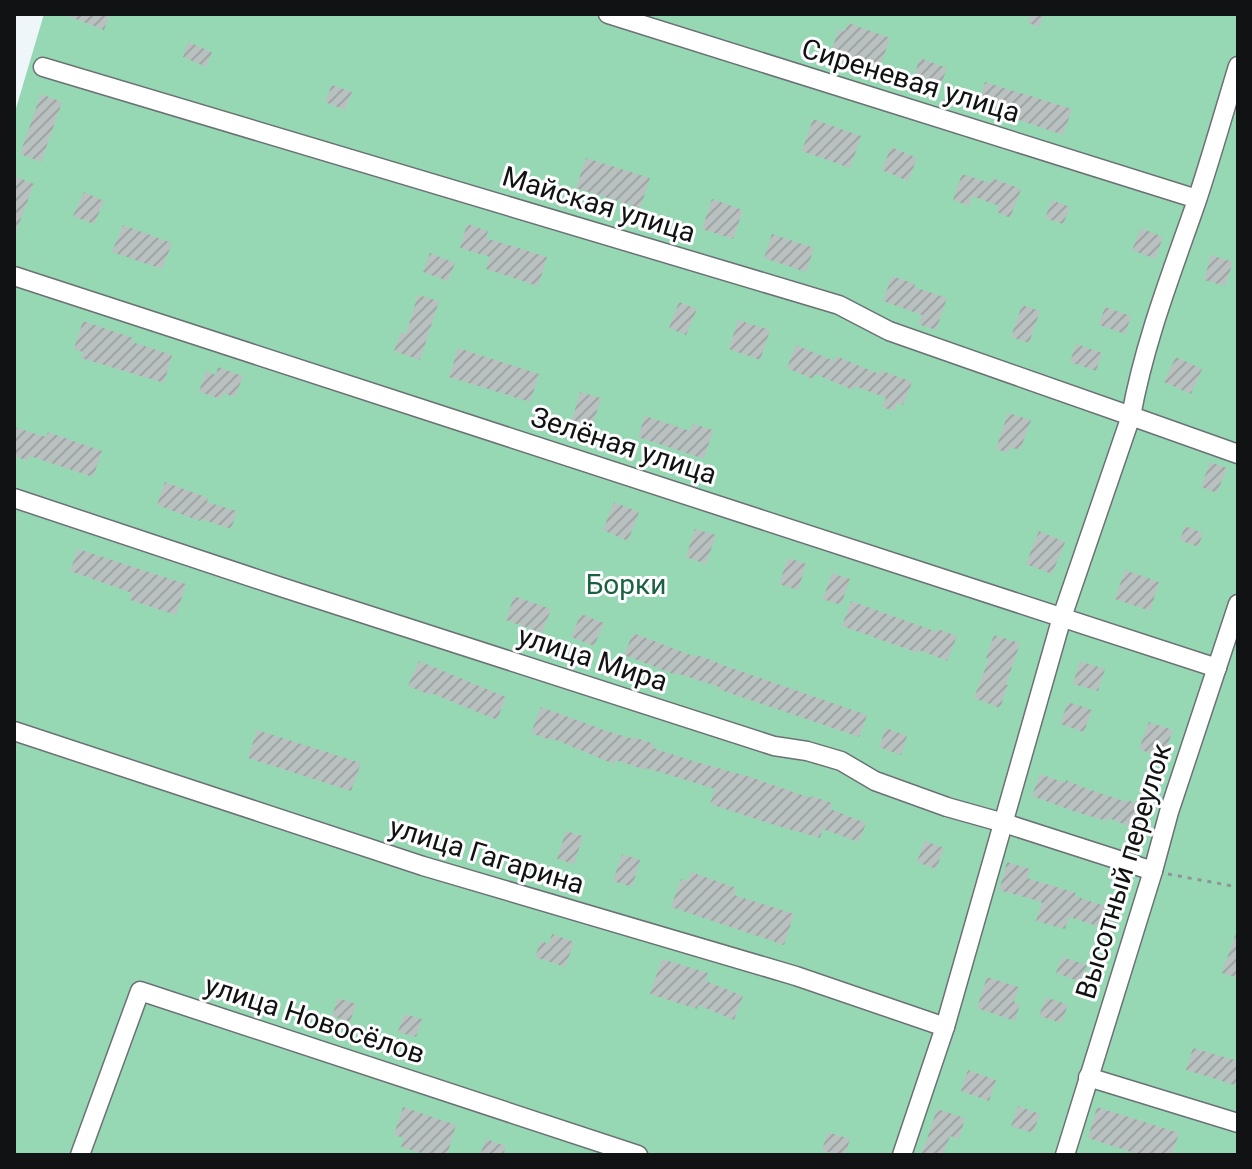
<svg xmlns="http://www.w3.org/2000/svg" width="1252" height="1169" viewBox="0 0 1252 1169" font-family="Roboto,sans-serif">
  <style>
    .garden { fill: #96d8b4 }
    .building { fill: url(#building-hatch) }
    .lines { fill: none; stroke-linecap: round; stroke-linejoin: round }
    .minor-casing { stroke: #6b7174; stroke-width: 21 }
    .path { stroke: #8f9496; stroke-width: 3; stroke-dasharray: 4 6; stroke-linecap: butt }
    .minor { stroke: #fff; stroke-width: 18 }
    .labels { text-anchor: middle; stroke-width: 6; stroke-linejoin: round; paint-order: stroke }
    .street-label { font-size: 28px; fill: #101213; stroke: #fff }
    .park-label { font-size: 28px; fill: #1a6142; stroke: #fff }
  </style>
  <defs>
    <pattern id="building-hatch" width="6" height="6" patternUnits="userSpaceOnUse" patternTransform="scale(2)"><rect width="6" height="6" fill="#b9c1c0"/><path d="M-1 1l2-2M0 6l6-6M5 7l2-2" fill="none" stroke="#9ea5a4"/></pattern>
  </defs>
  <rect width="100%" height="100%" fill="#eef6f9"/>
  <polygon class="garden" points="44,14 1238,14 1238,1155 14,1155 14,115"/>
  <g class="building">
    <polygon points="63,14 110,14 104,30"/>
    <polygon points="1032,14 1044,14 1039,27 1028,23"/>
    <polygon points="848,23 890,38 878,73 829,57 839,29 845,31"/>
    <polygon points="188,42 212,52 206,67 183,57"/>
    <polygon points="920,58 947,68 939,91 912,82"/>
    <polygon points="985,82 1072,109 1063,135 1001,114 1000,117 977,110"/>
    <polygon points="332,85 352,92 345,110 325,102"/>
    <polygon points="41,94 62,102 41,162 20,154"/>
    <polygon points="813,119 861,136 850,168 802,151"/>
    <polygon points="891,147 917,158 908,181 882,170"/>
    <polygon points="586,158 650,178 640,208 576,188"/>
    <polygon points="962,174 990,183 992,178 1021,189 1010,218 997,212 999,206 972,196 969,206 953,200"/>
    <polygon points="14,176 34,184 15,234 14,233"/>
    <polygon points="84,192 104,201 94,224 73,216"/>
    <polygon points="712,199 743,210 733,239 702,229"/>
    <polygon points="1052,200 1070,207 1063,224 1045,218"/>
    <polygon points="467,224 488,231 486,238 547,257 538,286 486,269 490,257 460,248"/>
    <polygon points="123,225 172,243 162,269 112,252"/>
    <polygon points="1141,228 1163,237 1155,259 1132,250"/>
    <polygon points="772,234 814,248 806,272 764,258"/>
    <polygon points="430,253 455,263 448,281 423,272"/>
    <polygon points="1211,255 1233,262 1225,286 1204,280"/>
    <polygon points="892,276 915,284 914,287 947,298 936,330 918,324 922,315 883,301"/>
    <polygon points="418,295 439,301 420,360 394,351 401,332 406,334"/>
    <polygon points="679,302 697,309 686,335 669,328"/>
    <polygon points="1022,305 1040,311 1029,343 1011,337"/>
    <polygon points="1105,307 1131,316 1125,334 1099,325"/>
    <polygon points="738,320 770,330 760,360 729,349"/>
    <polygon points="83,321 133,338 132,342 172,355 164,383 81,358 83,352 74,349"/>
    <polygon points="1076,344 1102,353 1096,371 1070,362"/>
    <polygon points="796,345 834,361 836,356 879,374 880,370 912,382 903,405 897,403 894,411 882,407 886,398 855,386 853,390 815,374 813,379 787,368"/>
    <polygon points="458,348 539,374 530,402 449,377"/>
    <polygon points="1176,357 1202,369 1191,394 1164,382"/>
    <polygon points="218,367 243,376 235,397 223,393 221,399 199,392 206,371 216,375"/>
    <polygon points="580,392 601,398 592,427 572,420"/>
    <polygon points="1008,413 1031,420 1020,450 1010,447 1008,453 996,449"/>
    <polygon points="645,416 690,431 693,424 713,430 704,459 638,437"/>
    <polygon points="14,427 46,437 48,432 102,451 93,477 30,456 28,461 14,456"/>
    <polygon points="1210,462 1227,468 1217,493 1201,487"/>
    <polygon points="165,482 208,498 207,502 237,511 231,529 201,519 200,521 157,505"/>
    <polygon points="614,502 639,512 628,541 603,530"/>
    <polygon points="1185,526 1203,533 1198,547 1180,540"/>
    <polygon points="695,529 716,535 706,564 686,557"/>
    <polygon points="1039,531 1065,542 1052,574 1026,564"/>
    <polygon points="78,549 186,584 176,615 130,600 132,593 70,571"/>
    <polygon points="788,558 806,564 798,590 779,584"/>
    <polygon points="1125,570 1159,582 1150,611 1115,599"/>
    <polygon points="832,573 850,579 841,605 823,599"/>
    <polygon points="514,596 551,609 542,633 506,620"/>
    <polygon points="851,601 937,632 938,629 957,636 947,661 919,650 918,653 842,626"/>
    <polygon points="581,614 604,623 594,646 571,637"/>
    <polygon points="633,633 696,657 697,655 717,662 717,663 867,715 859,737 718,689 719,687 676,673 676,675 624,655"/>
    <polygon points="994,635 1020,643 1006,685 1008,685 1000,708 974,698 989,659 986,658"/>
    <polygon points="419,661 506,697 497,720 431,693 430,695 408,686"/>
    <polygon points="1080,661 1105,669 1098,691 1073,684"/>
    <polygon points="1068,702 1092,710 1084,732 1060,724"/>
    <polygon points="541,707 604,730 633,739 634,737 654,744 653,748 693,761 750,777 811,798 812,796 832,803 830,809 866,823 859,842 823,829 820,838 771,824 710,804 715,789 646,768 645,770 616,760 614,764 551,738 550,740 531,733"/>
    <polygon points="1149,722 1173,730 1163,758 1139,749"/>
    <polygon points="886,728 907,736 901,755 879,747"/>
    <polygon points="257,730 361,763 351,791 248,758"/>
    <polygon points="1040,774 1065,783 1066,780 1085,788 1127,802 1128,800 1146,808 1137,830 1109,818 1107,821 1076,812 1032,796"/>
    <polygon points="566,831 583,836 574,864 557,859"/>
    <polygon points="925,841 944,848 936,869 917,862"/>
    <polygon points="622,854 640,860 632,887 613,881"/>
    <polygon points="1007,862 1030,869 1027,878 1076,893 1075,896 1116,910 1110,930 1069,917 1065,929 1036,921 1042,902 999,890"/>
    <polygon points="691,872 736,888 734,895 794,914 784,945 671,907 681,879 688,881"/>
    <polygon points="1236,933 1238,933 1238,978 1222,973"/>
    <polygon points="552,934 574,942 565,967 535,957 541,941 549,944"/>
    <polygon points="1062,957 1087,965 1081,982 1056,973"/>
    <polygon points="662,959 708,973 706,981 743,996 734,1020 698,1005 697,1009 650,994"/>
    <polygon points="987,977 1019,987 1014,1002 1020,1004 1015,1021 977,1008"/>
    <polygon points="1046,997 1068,1005 1061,1023 1039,1016"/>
    <polygon points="338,998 356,1004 350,1022 332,1016"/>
    <polygon points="404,1014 422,1019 416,1037 398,1032"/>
    <polygon points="1193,1048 1238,1061 1238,1086 1186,1070"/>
    <polygon points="968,1070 996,1080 989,1101 961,1091"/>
    <polygon points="1018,1106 1040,1114 1033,1133 1011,1126"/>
    <polygon points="403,1107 456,1125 447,1155 428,1155 401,1147 404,1138 394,1135"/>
    <polygon points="1097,1107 1179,1133 1172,1155 1140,1155 1088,1138"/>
    <polygon points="937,1109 965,1118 959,1139 950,1136 943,1155 920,1155 926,1142"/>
    <polygon points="828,1132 850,1139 845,1155 836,1155 822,1150"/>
    <polygon points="486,1139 506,1146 503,1155 480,1155"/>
  </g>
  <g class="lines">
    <defs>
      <g id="minor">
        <polyline points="608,14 1197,199"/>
        <path d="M1238,66C1224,112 1211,158 1196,203C1171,275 1145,340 1131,416L1238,454"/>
        <polyline points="43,67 839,305 889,331 1131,416 1062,617 945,1027 902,1155"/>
        <polyline points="14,276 1217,668"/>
        <polyline points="14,498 281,587 774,746 807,751 841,761 875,781 947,807 1004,823 1153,871"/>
        <polyline points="14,731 423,866 796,976 945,1027"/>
        <polyline points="1088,1077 1238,1123"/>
        <polyline points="80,1155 140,991 638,1155"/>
        <polyline points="1065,1155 1153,871 1169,812 1238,604"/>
      </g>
    </defs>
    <use href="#minor" class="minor-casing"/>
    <polyline class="path" points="1168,874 1238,887"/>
    <use href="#minor" class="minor"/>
  </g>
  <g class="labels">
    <g class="street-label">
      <text transform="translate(911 80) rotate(17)" y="10">Сиреневая улица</text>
      <text transform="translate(599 204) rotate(17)" y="10">Майская улица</text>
      <text transform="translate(624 445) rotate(18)" y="10">Зелёная улица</text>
      <text transform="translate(593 658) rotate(18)" y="10">улица Мира</text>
      <text transform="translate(487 855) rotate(17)" y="10">улица Гагарина</text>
      <text transform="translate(1123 871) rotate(-73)" y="10">Высотный переулок</text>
      <text transform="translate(315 1019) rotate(18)" y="10">улица Новосёлов</text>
    </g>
    <g class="park-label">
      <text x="626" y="594">Борки</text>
    </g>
  </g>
  <rect width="1252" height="1169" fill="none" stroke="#101213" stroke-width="32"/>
</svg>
